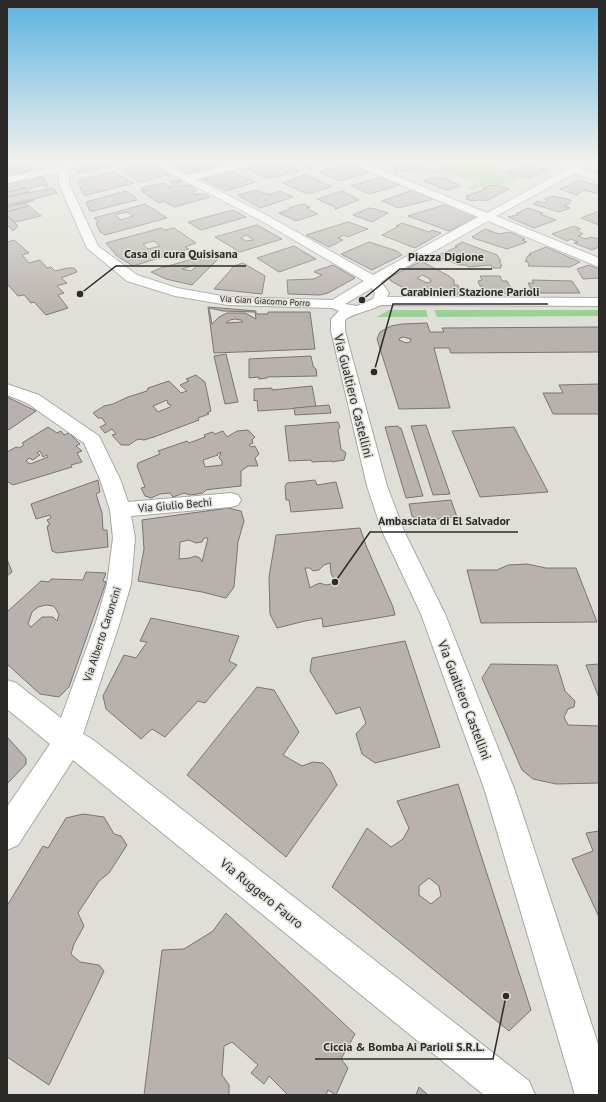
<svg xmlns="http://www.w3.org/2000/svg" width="606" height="1102" viewBox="0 0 606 1102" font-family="'PT Sans',sans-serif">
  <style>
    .green { fill: #98d393 }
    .building { fill: #b8b1ad; stroke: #7b7470; fill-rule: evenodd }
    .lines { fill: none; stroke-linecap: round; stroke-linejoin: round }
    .street-casing { stroke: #a8a7a0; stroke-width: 2 }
    .street { fill: #fff; fill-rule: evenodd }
    .labels { text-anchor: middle; stroke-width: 3; stroke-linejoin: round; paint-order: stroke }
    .far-street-label { font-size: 9px; fill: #2c2b28; stroke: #e0dfd7 }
    .street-label { font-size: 11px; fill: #2c2b28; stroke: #e0dfd7 }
    .near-street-label { font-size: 13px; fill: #2c2b28; stroke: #e0dfd7 }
    .leader { fill: none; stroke: #2c2b28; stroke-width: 1.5 }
    .callout-dot { fill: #2c2b28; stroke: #e0dfd7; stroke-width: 1.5 }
    .callout-label { font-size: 12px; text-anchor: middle; font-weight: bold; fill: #2c2b28; stroke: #e0dfd7; stroke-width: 3; stroke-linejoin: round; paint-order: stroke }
  </style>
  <rect width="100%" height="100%" fill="#e0dfd7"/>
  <g class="green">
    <polygon points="459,161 499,161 508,164 494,169 522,178 508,184 487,185 474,190 468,189 475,183 450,174 433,175 425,173"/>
    <polygon points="389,310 426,310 428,317 377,317"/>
    <polygon points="434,310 599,310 599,316 437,317"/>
  </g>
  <g class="building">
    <polygon points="19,161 24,161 32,165 7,170 7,164"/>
    <polygon points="87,161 134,161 77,173 80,165"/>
    <polygon points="175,161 215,161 222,164 189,173 167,163"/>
    <polygon points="267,161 285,161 281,162 298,171 271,178 263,177 244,167"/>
    <polygon points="296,161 336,161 310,167"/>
    <polygon points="412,161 441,161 411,172 394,170 396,168 395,167"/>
    <polygon points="149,163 170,174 140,182 121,170"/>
    <polygon points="350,164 371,172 340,181 319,172"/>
    <polygon points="524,164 548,170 530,178 506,172 512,169 521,171 527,168 519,166"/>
    <polygon points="29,166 33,170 9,175 7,173 7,170"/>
    <polygon points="230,171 255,182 226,191 203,179"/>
    <polygon points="112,172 134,183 87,195 84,195 77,181"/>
    <polygon points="306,175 331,186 331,187 307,194 283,183 295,179 294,178"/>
    <polygon points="36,177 44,178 48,186 42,185 29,189 27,187 9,192 7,190 7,184"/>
    <polygon points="381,177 399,185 370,194 351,186"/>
    <polygon points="437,177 445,179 461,186 447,190 424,181"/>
    <polygon points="179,180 182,182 177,183 178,185 181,186 188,185 197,190 192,192 194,194 205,194 210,197 174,207 164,201 159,203 141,191 145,190 141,188 164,183 170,187 174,186 170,182"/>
    <polygon points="579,180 599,186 599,194 583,190 577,195 560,189"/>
    <polygon points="497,185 509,189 486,201 480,200 473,201 466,199 469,197 466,196 486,189 483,188 488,186"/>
    <polygon points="24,188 29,191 28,192 7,197 7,190 9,192"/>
    <polygon points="53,188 57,193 53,194 15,204 7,205 7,197"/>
    <polygon points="256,190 269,195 280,191 293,197 260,208 238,195"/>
    <polygon points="413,190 434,199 398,208 382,201"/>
    <polygon points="126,191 134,196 137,200 93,211 90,211 86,202"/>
    <polygon points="342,191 359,200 336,209 335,209 337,208 317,199"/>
    <polygon points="553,196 571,200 570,203 564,206 570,208 559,212 533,204 538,201 544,203 547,201 545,199"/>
    <polygon points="32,200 34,201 7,207 7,205"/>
    <polygon points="25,203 29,206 7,212 7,207"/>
    <path d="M145,204L167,218L105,235L100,232L96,223L99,222L94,218ZM127,212L133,216L121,220L115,215Z"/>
    <polygon points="303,204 310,207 307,208 318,214 296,221 279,213 290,209 289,208"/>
    <polygon points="447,204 477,217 449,231 408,216"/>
    <polygon points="29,206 41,216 15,222 7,216 7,212"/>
    <polygon points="369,208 376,209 388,213 372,222 353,215"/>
    <polygon points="528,208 543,213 540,214 556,220 534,228 508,217 518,215 516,214"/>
    <polygon points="233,210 246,217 201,230 188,222"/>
    <polygon points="599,211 599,225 581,218"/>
    <polygon points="7,216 18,226 13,231 7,225"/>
    <polygon points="348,222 368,229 347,237 344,235 338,238 343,240 329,247 306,235"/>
    <polygon points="402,223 429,232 432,230 441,233 415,248 382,235 399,226 396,226"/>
    <path d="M257,225L282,239L240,252L215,237ZM246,235L254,240L246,241L241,238Z"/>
    <polygon points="574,226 581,229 577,230 583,234 578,236 586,239 591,237 599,239 599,247 592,250 574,243 578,242 571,239 567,241 552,234"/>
    <path d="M161,228L165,230L174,228L196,243L185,247L189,249L133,266L117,256L106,243ZM154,241L160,246L148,249L143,244Z"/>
    <polygon points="485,229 499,234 510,232 525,239 522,240 527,242 507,249 473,238 474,237 472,237"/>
    <polygon points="14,240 29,253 22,255 29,263 40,260 47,268 51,267 55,271 68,268 74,268 76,270 77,272 61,278 67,283 57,286 64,293 58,295 68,308 46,315 34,302 31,303 24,295 18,296 7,284 7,242"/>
    <polygon points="369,242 397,251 402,255 372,270 341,254"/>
    <path d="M462,242L497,255L501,261H499L502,266H500L501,268H492L491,265L468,267L467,265H459L436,256L457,247L455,246ZM469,254L476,257L477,259L464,257Z"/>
    <polygon points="294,246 316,259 279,272 257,258"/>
    <polygon points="546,247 580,262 570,267 528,266 529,263 525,261 527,261 526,259 528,256 531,255 529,254"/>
    <path d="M210,254L218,259L192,285L166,279L151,272L161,268ZM195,265L197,266L191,271L182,269Z"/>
    <path d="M421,261L449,276L454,280V285H458L461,294H420L413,293L391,281L389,278ZM422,275L430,279L431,282L427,283L417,278Z"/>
    <polygon points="243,263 265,276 262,294 214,289 234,266"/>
    <polygon points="333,265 355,278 328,293 320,295 288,294 287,280 314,279 322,275 314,272 315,271"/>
    <polygon points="589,265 599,269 599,278 583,279 577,269"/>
    <polygon points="480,276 500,276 502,281 507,281 514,294 486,292 483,286 480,286 478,281 482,280"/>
    <polygon points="532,280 572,281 580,293 540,293 538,289 531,289 528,283 534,283"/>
    <path d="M208,307L256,311V314H268V312H310L315,349L214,353ZM209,308L223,311L255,312L256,319L245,313H227L219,317L212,324ZM235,319L241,320L243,322L226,323L230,320Z"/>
    <path d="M427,323L430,332H444L442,328L599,327V352L451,353L449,348H434L450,408L399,409L377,339L380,332L391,326L402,324ZM403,337L411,339L410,342L406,343L399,340L400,338Z"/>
    <polygon points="226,354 238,402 225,404 214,356"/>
    <polygon points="311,356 313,366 316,369 317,376 267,377 267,378 259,379 259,377 249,378 249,359"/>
    <path d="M196,375L205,382L211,411L207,413L209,414L198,418L199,420L154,437L144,440L138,439L129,445H121L112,435L116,434L112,429L105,433L100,427L106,424L102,418H98L93,413L104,406L113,404L128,397L147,391L148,388L169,381L181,393L187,391L180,385L189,381L186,379ZM167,400L168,404L171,405L170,407L158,412L153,406Z"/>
    <polygon points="599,384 599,414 553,414 543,393 563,393 559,385"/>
    <polygon points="312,386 316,407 258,411 257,400 254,401 254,389 272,388 272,390"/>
    <polygon points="7,397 36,411 10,429 7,430"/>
    <polygon points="329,405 331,413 295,415 294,408"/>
    <polygon points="338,422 340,427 338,430 341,449 346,453 344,460 332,462 332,461 312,462 311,460 289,461 285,426"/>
    <polygon points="426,425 450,494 433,495 411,426"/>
    <polygon points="398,426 399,428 401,428 423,496 406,498 385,427"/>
    <path d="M48,427L57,433L61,431L64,435L69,433L80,444L76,446L82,451L77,453L82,462L71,465L72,467L13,485L8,482L7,483V452L16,447L19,448L24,445L22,443ZM40,451L43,457L47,455L48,457L30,464L26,461L29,458L33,460L40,455L37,453Z"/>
    <polygon points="514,427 548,492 480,497 452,431"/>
    <path d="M248,430L255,437L252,440L253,443L249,445L251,447L255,446L259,454L255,458L258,466H248L241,471V486L213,489L206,490L203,493L190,495L184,493L173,497L170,493L160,494L151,498L145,496L141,488L145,487L137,466L138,463L160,454L158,451L187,441L189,443L205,437L204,435L212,432L215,434L223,431L227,437L237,431ZM221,452L219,458L222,461V465L205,467L203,460L218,455L217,454Z"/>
    <polygon points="98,480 100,492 96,494 102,513 103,530 107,530 108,547 57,553 52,551 47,526 50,525 47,520 51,518 50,515 36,519 31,504"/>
    <polygon points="315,480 317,485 336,482 343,508 291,512 289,500 286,500 285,486 287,483"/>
    <polygon points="451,500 457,517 428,520 418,520 412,516 409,504"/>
    <path d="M228,508L241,511L244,521L238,542L234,587L226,598L202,592L138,581L144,549L142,520ZM204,538H208L202,562L200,558L195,556L190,558L179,559L180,542L189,540L196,543L202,542Z"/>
    <path d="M360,528L367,548L393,607L395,615L323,627L322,618L305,621L277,628L270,614L269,577L276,535ZM330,563L331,573L336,583L326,585L320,583L315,585L310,588L305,568H310L313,571L319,570L324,565Z"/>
    <polygon points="7,559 12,572 7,576"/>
    <polygon points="527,564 546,568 576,568 597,622 481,623 467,570 497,570 508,565"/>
    <path d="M86,572L106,573L103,581L106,582L69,687L59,697L40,694L7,664V612L41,581L49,582L51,579L83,580ZM46,605L53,606L56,609L59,615L57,621L53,617H42L31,627L28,624L32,612L38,607Z"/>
    <polygon points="151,618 239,636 229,661 237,665 205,703 198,701 165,737 152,729 141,739 106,709 103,696 124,655 136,658 147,642 140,641"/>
    <polygon points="405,641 440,747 375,763 362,754 356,734 366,723 360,707 336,714 310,671 312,658"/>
    <polygon points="491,664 557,665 565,691 575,701 574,707 568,709 564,717 568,725 599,726 599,783 556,784 533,779 522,770 482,678"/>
    <polygon points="599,664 599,698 586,665"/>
    <polygon points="257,687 274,690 299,732 283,755 302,766 313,762 323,763 330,770 337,785 286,857 187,775"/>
    <polygon points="7,737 26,758 26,764 7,784"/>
    <path d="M458,784L531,1010L509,1031L332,887L367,828L391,847L403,839L409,828L397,801ZM429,878L439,886L441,896L431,904L419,895V886Z"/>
    <polygon points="83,814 104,817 114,834 121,836 127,845 109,873 99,881 78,913 84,926 74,944 71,954 80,962 99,965 104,971 49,1085 7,1057 7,906 43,846 48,848 66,818"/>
    <polygon points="599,831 599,917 572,859 593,851 586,833"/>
    <polygon points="226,913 355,1034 341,1059 348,1068 336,1095 328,1090 326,1095 288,1095 269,1076 264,1084 251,1073 258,1065 232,1042 224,1046 222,1075 229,1085 229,1095 144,1095 162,950 184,949 213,931"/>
    <polygon points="419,1087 428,1095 416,1095"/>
  </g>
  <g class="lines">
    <defs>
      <g id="street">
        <path d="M72,161H83L69,171V184L98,246L137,275L177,288L228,297L332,300L364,281L260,220L151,163L149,161H161L188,175L246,161H262L260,163L196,179L268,216L373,275L478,217L349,163L347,161H360L487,213L566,170L548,163L546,161H560L573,166L582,161H594L582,169L599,175V181L575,173L496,216L599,258V267L488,221L388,277L381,282L389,293L387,297L599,298V306L381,305C370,311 353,313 345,320V331L387,486L404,531L445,614L515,791L599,1047V1095H575L485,791L421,614L382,531L367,486L331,331V319L339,311L332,308L228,305L175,296L127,281L87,248L59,184V172L7,183V177L65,165ZM372,288L375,293L373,299L357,306L345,304Z"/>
        <polygon points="7,384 39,395 99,436 120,479 128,502 231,493 238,495 241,500 238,505 231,507 131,516 135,538 131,584 120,622 83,734 92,739 529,1081 535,1095 484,1095 73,760 18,845 7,850 7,807 50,744 7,709 7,680 16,683 61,718 96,622 107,584 113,538 110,510 100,479 84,443 27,403 7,395"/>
      </g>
    </defs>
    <use href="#street" class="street-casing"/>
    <use href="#street" class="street"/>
  </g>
  <linearGradient id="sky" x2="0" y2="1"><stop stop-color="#5bb3e1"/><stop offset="0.51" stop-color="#f1f1ed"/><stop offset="1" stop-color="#f1f1ed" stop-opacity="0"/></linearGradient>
  <rect width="606" height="315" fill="url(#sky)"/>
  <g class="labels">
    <g class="far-street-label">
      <text transform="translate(265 301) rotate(3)" y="3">Via Gian Giacomo Porro</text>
    </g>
    <g class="street-label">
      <text transform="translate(175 505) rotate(-5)" y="4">Via Giulio Bechi</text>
      <text transform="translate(102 634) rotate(-72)" y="4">Via Alberto Caroncini</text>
    </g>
    <g class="near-street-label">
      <text transform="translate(354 396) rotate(76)" y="5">Via Gualtiero Castellini</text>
      <text transform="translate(465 700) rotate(69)" y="5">Via Gualtiero Castellini</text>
      <text transform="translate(262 893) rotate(39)" y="5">Via Ruggero Fauro</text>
    </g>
  </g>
  <path class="leader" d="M80 294L116 266H246M362 300L400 269H492M374 372L393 304H548M335 582L370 532H518M506 996L493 1059H315"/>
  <g class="callout-dot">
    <circle cx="80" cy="294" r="4"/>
    <circle cx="362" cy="300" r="4"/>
    <circle cx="374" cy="372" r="4"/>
    <circle cx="335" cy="582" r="4"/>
    <circle cx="506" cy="996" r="4"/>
  </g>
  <g class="callout-label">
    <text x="181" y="258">Casa di cura Quisisana</text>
    <text x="446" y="261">Piazza Digione</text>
    <text x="470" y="296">Carabinieri Stazione Parioli</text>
    <text x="444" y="525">Ambasciata di El Salvador</text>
    <text x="404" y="1051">Ciccia &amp; Bomba Ai Parioli S.R.L.</text>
  </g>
  <rect width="606" height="1102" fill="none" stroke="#2c2b28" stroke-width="16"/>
</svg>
